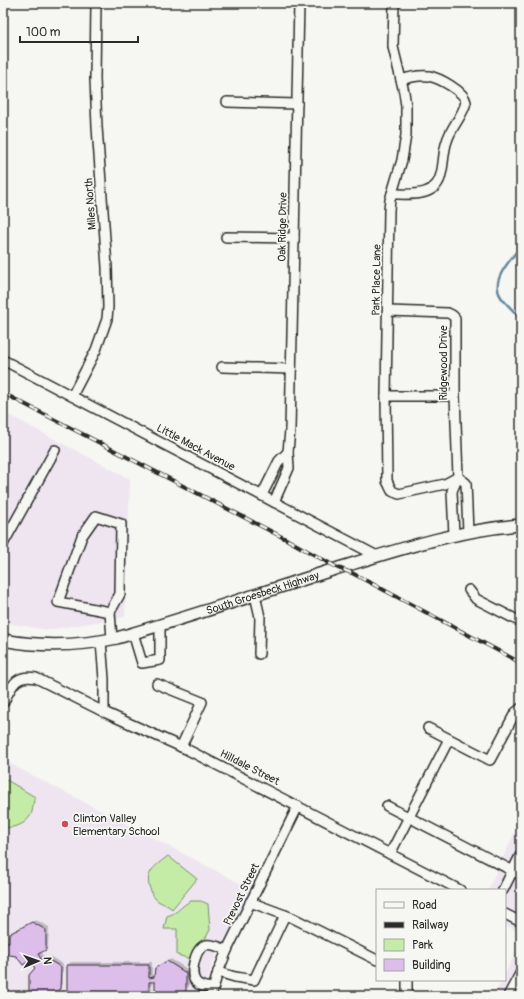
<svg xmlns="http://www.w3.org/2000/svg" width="524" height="999" viewBox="0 0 524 999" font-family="Pangolin,sans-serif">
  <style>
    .built { fill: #eee5f0 }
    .green { fill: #c5eca7; stroke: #788c69 }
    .shadow { fill: #0003 }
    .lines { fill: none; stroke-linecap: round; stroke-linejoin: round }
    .stream { stroke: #65879e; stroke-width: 2.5 }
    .building { fill: #ddbeeb; stroke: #2b2b2b }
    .minor-casing { stroke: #2b2b2b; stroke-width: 12 }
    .major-casing { stroke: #2b2b2b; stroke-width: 14 }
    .minor { stroke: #f6f6f2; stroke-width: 9 }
    .major { stroke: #f6f6f2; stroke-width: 11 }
    .rail-casing { stroke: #2b2b2b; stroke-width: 4 }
    .rail { stroke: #f6f6f2; stroke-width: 2.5; stroke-dasharray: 8; stroke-linecap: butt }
    .poi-dot { fill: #d1495b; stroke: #f6f6f2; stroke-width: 1.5 }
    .labels { text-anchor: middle; stroke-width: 3.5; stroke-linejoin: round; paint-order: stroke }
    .street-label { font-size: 11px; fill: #2b2b2b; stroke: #f6f6f2 }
    .poi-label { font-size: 11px; fill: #2b2b2b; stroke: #f6f6f2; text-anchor: start }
  </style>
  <rect width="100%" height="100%" fill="#f6f6f2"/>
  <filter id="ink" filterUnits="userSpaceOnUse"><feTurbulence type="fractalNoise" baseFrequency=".025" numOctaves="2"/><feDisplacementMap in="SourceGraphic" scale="8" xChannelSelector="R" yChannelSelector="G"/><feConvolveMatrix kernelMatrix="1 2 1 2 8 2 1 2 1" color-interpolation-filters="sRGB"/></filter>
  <g filter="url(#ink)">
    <g class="built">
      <polygon points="3,412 130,479 125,617 48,630 3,622"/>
      <polygon points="3,760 251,889 213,962 208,979 204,996 3,996"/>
      <polygon points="521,819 521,933 505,925 505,890 488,890"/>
      <polygon points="521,941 521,996 494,996 502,980 505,980 505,974"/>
    </g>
    <g class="green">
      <path d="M3,779H5L35,797C33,802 33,807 32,812C28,824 14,829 3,827Z"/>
      <path d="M168,856L197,879L172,909C168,905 163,904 158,901C155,899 152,895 151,891C143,873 155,866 168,856Z"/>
      <path d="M191,901H201L208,904L210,930L205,939L196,946L191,959L177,955V929H164L167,916C180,912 180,906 191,901Z"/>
    </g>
    <g class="shadow">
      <polygon points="36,920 49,927 48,946 41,951 46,960 51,957 63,964 63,984 60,988 45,996 41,996 36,968 29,959 17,955 6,954 5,960 3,964 3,930 5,931 5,940 10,940 10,934 14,931"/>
      <polygon points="171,959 189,970 189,987 175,996 165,996 156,981 152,981 152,989 148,993 68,965 71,962 152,962 152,975 155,975 156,969"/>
    </g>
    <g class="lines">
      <path class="stream" d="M521,245C512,260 489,279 501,297C507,306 516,311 521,321"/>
    </g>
    <g class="building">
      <polygon points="32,922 46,930 46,950 38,954 43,962 47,959 61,967 60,989 47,996 39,996 29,991 29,975 35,968 29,961 23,965 16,956 4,954 3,961 3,943 9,943 9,934"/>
      <polygon points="167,961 186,973 186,991 177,996 163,996 155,991 155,982 149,982 149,994 67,993 67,965 149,965 149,978 154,977 155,968"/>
    </g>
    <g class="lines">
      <defs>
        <g id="minor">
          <polyline points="394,3 393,47 404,92 406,106 406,135 402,160 390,200 389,210 386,396 387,481 392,491 399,494 445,484 458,477"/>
          <polyline points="227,102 297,104"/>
          <path d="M392,194C409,194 437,198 441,174C444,163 443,152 447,141C451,127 463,116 466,102C464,91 439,78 429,76C419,75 410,77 401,80"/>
          <polyline points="226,237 294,238"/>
          <polyline points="388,311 448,313 452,315 455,318 455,396 458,477 452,491 454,535"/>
          <polyline points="3,360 377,556"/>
          <polyline points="222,367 291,369"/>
          <polyline points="72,396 96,350 107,319 108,307 107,267 97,127 95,79 96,3"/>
          <polyline points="386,396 455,396"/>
          <polyline points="458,477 466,483 468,532"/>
          <polyline points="262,495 279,461 288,452"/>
          <polyline points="274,502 289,468 288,452 290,430 299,3"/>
          <polyline points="3,544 55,450"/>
          <polyline points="469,590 476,599 521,622"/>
          <polyline points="255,595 260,617 259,654"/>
          <polyline points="110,612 120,594 121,524 96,516 82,536 58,602 110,612 112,639"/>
          <polyline points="133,633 142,663 160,660 160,625"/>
          <polyline points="101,641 104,679 104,712"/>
          <polyline points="157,684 202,702 181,747"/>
          <path d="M3,703C12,686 15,674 36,678L104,712L186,749L460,890"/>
          <polyline points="428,728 490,760 515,713 521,708"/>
          <polyline points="387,806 521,875"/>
          <polyline points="390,854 449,739"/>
          <polyline points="503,890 521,854"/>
          <polyline points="250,902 293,918 377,960"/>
          <polyline points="505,914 521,922"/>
          <polyline points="218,972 235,977 254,980 285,915"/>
          <path d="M213,988C207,987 200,987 196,982C189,974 195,949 205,945C212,943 221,948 227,950"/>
          <polyline points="211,996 218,972 228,948 298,806"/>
          <polyline points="407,996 407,980"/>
          <polyline points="508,996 521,972"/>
        </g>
        <g id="major">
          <path id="s1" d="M3,640C41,647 80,646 117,638C189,617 261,593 332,570C394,551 456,530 521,525"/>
        </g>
      </defs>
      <use href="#minor" class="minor-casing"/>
      <use href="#major" class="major-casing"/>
      <use href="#minor" class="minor"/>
      <use href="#major" class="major"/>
      <defs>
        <polyline id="rail" points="3,393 286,539 338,568 352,573 521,663"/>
      </defs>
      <use href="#rail" class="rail-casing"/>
      <use href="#rail" class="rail"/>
    </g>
  </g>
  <circle class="poi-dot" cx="65" cy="824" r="4"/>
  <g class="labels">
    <g class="street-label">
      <text transform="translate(90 204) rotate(-94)" y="4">Miles North</text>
      <text transform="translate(282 227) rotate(-89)" y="4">Oak Ridge Drive</text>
      <text transform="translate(376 280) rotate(-89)" y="4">Park Place Lane</text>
      <text transform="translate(443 363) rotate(-90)" y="4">Ridgewood Drive</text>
      <text transform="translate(196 447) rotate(28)" y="4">Little Mack Avenue</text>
      <text dy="4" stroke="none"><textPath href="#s1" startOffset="267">South Groesbeck Highway</textPath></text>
      <text transform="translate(250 767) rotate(27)" y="4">Hilldale Street</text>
      <text transform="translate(241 894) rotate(-64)" y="4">Prevost Street</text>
    </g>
    <g class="poi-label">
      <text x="73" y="822">Clinton Valley<tspan x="73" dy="13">Elementary School</tspan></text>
    </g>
  </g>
  <rect width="524" height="999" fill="none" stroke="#f6f6f2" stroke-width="16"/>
  <rect x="8" y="8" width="508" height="983" fill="none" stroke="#2b2b2b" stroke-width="1.5" filter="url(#ink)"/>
  <rect x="376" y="889" width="130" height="92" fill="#f6f6f2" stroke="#a5a5a2"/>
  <rect x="384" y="902" width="20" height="6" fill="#f6f6f2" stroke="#a5a5a2"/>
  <text x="412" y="909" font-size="12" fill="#2b2b2b">Road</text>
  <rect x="384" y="922" width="20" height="6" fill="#2b2b2b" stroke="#a5a5a2"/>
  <text x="412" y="929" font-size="12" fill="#2b2b2b">Railway</text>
  <rect x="384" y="939" width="20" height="12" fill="#c5eca7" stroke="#a5a5a2"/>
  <text x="412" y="949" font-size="12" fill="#2b2b2b">Park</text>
  <rect x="384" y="959" width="20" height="12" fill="#ddbeeb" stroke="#a5a5a2"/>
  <text x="412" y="969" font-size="12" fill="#2b2b2b">Building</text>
  <g transform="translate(38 961) rotate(88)" stroke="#f6f6f2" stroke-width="3" paint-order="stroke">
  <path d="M0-3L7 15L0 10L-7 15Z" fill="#2b2b2b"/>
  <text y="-6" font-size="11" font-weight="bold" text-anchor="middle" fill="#2b2b2b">N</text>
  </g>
  <path d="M20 36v6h118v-6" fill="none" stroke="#2b2b2b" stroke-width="2"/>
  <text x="26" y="36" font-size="12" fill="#2b2b2b" stroke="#f6f6f2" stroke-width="3" paint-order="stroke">100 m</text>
</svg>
